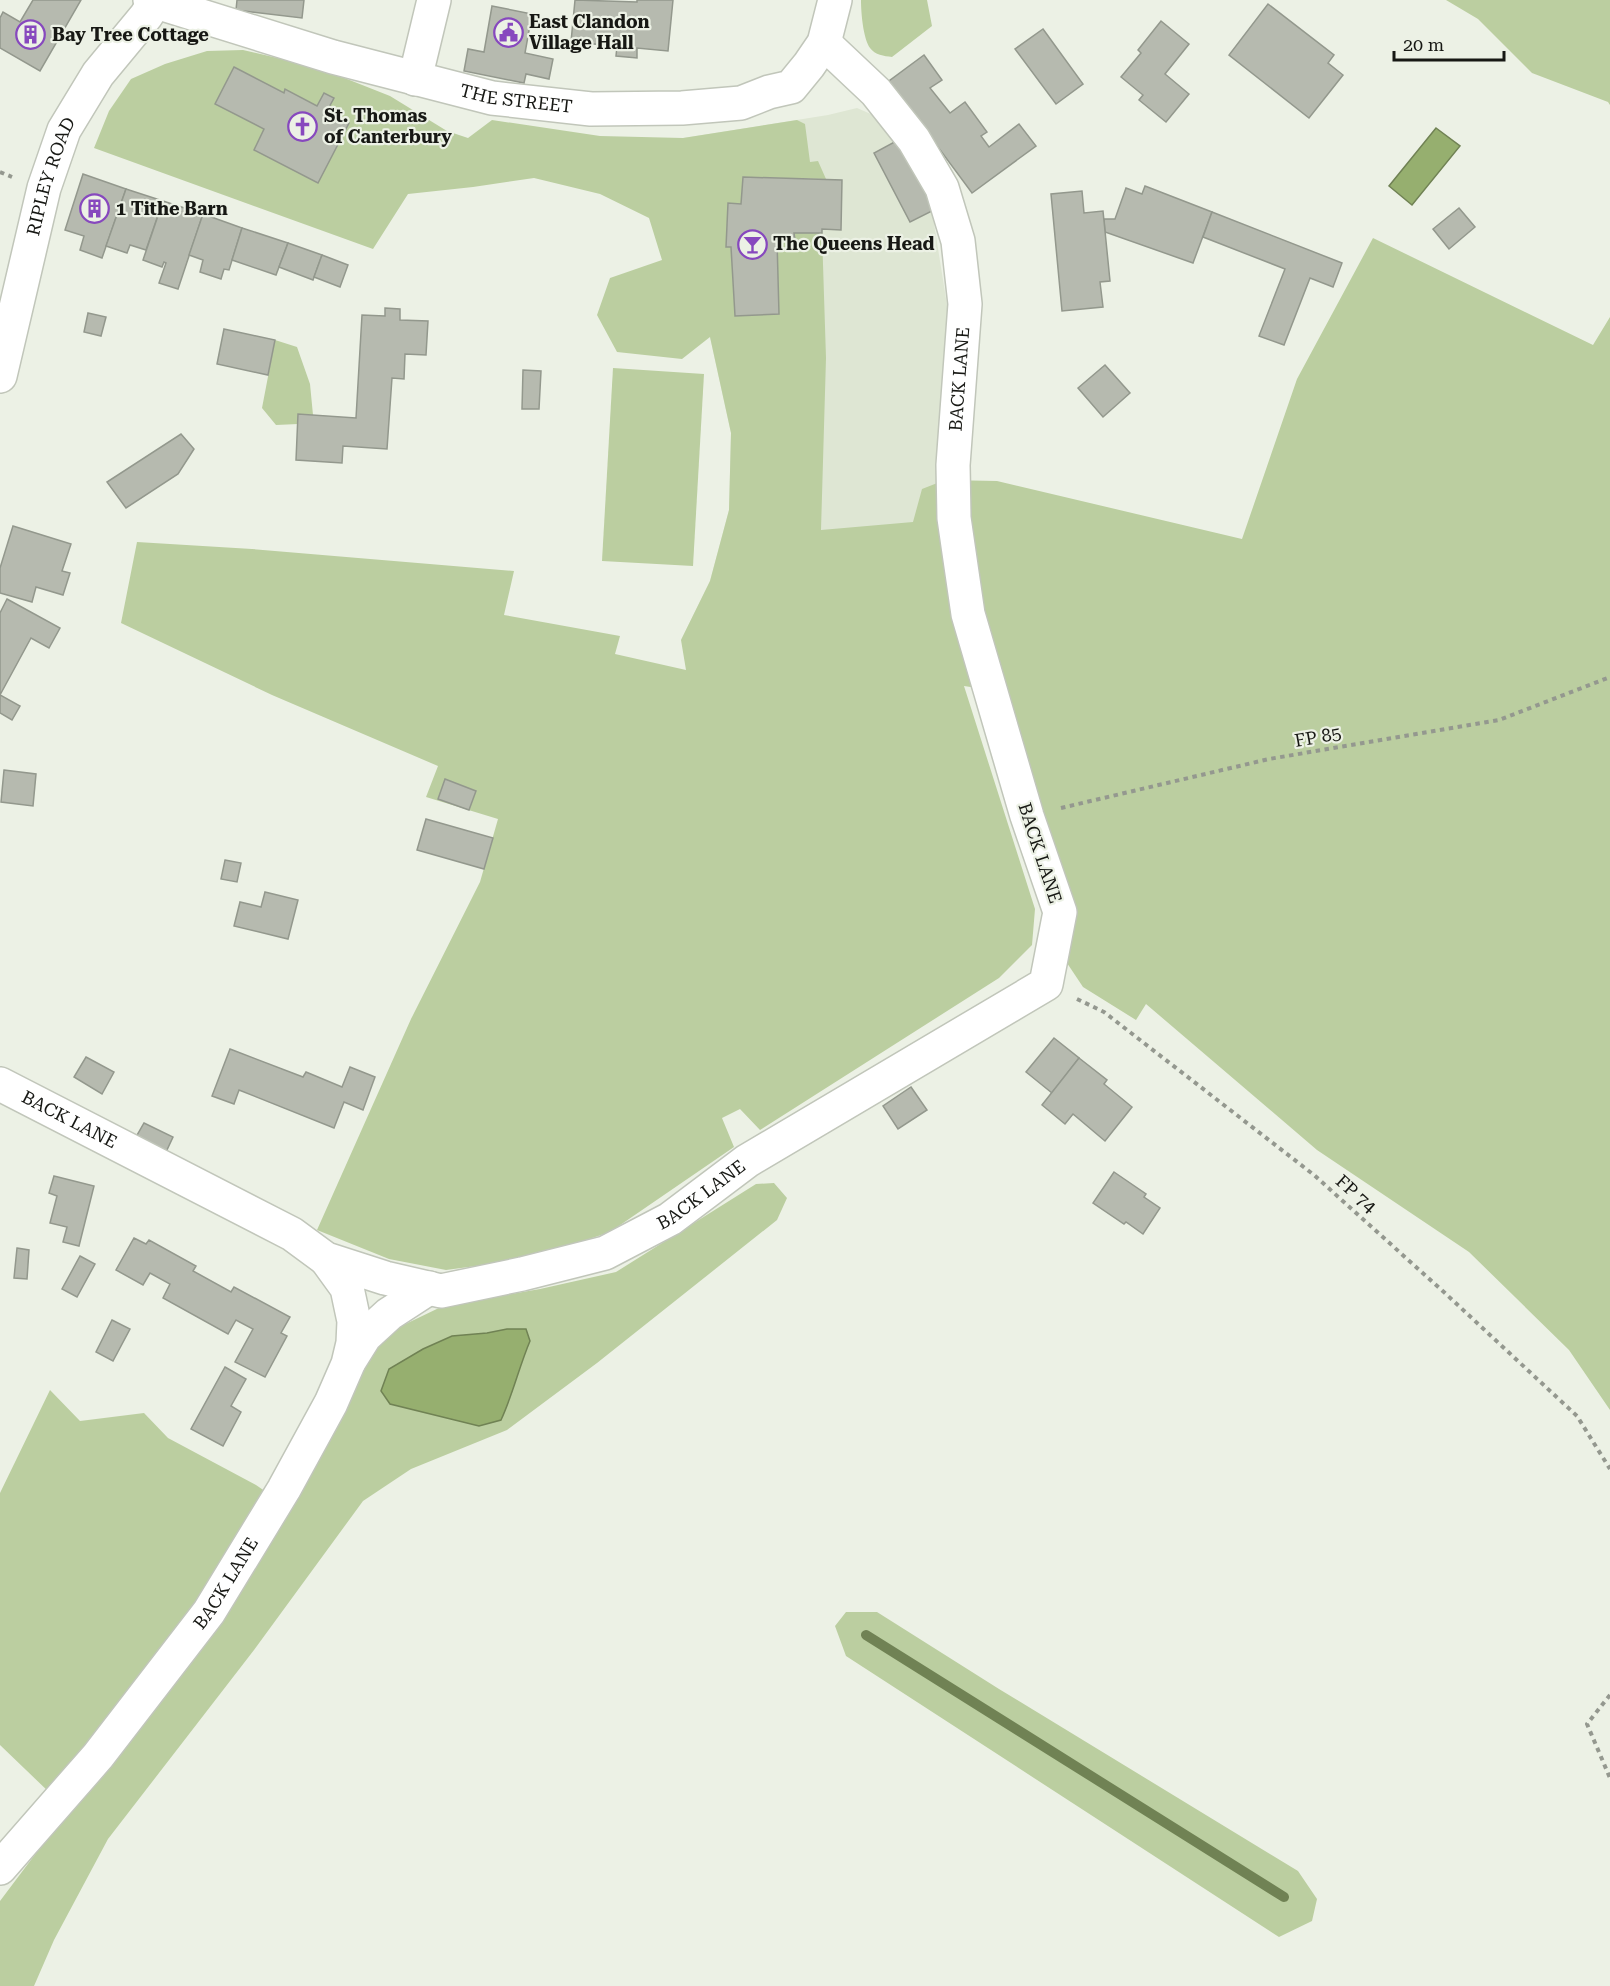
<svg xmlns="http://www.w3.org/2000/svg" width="1610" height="1986" viewBox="0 0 1610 1986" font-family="'Roboto Serif',serif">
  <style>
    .built { fill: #dee6d3 }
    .green { fill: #bbcea0 }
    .water { fill: #96af6f; stroke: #708254; stroke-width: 1.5 }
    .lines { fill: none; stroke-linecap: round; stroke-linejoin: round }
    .stream { stroke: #708254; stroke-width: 10 }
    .building { fill: #b6baaf; stroke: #93988d; stroke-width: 1.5 }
    .minor-casing { stroke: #c1c6ba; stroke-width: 36 }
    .path { stroke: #94988f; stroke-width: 4; stroke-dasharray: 4.5 4.5; stroke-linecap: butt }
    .minor { stroke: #fff; stroke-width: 33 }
    .labels { text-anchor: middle; stroke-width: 4.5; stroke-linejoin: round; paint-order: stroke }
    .poi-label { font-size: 18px; font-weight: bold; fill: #171814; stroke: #ecf1e5; text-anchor: start }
    .street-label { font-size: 18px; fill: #171814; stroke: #ecf1e5 }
  </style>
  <rect width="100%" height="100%" fill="#ecf1e5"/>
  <polygon class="built" points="857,108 880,118 900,139 932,211 948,311 945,480 914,523 681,640 710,581 729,510 731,433 710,337 683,138 828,115"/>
  <g class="green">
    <path d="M861,0H927L932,26L892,57C884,56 875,55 870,48C863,38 861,12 861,0Z"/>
    <polygon points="1446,0 1610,0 1610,105 1608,102 1532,73 1478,19"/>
    <polygon points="243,50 303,64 347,79 390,96 447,131 468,138 492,120 600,136 683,138 797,120 805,124 810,162 818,161 826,179 743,177 741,204 728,203 726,246 731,247 735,316 779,314 777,240 794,240 794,233 822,233 826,358 821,530 913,522 922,489 945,480 997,481 1242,539 1297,379 1373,238 1593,345 1610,317 1610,1410 1569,1350 1469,1252 1317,1150 1146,1004 1136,1020 1083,987 1067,963 1068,913 997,691 964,686 1035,909 1032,945 999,978 760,1130 740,1109 722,1118 734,1147 610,1232 530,1259 446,1270 389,1259 317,1230 411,1019 480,882 498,819 426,797 438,766 272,695 121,623 137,542 252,549 514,571 504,615 620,636 615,654 686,670 681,640 710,581 729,510 731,433 710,337 682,359 617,352 597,315 610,278 662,260 649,218 600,194 534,178 473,187 408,194 373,249 94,148 109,111 131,79 165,64 207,51"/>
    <polygon points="275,340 297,347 310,384 313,415 299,414 298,424 276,425 262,408"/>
    <polygon points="613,368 704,374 693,566 602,561"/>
    <polygon points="774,1183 787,1198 777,1220 597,1363 507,1430 411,1469 363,1501 254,1650 108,1839 54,1940 34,1986 0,1986 0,1901 70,1808 51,1794 0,1745 0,1493 50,1390 80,1421 144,1413 168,1438 256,1485 288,1507 361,1369 391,1331 443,1306 540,1289 616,1272 756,1184"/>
    <polygon points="846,1612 877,1612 999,1689 1298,1871 1317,1899 1312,1921 1279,1937 846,1656 835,1626"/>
  </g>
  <g class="water">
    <polygon points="1436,128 1460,146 1412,205 1389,186"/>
    <path d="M507,1329H526L530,1341C519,1367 513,1394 501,1420L479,1426L390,1404L381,1391L389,1369L423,1349L452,1336L487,1333Z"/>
  </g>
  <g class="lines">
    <polyline class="stream" points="866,1635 1284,1897"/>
  </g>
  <g class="building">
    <polygon points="33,0 81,0 40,71 0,48 0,18 3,12 20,22"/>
    <polygon points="237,0 304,0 302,18 236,10"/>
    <polygon points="575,0 637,2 637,0 673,0 668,51 637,48 637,58 616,56 617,46 571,42"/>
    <polygon points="1268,4 1334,55 1328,63 1343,75 1309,118 1229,55"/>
    <polygon points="492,6 532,14 525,53 553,59 549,79 526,74 524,83 464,71 468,49 484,52"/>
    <polygon points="1161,21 1189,44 1165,74 1189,94 1166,122 1139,100 1143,95 1121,77 1141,53 1138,50"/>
    <polygon points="1043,29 1083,84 1056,104 1015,49"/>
    <polygon points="924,55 942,80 930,88 950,113 965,102 987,132 981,136 989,147 1019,124 1036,146 972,193 889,81"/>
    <polygon points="234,67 284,93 285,89 317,106 324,93 334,98 327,111 349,123 318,183 254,150 264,129 215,104"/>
    <polygon points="900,139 936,209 910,222 874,153"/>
    <polygon points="83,174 126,189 102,258 80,250 84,236 65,230"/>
    <polygon points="743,177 842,180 841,230 822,229 822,233 794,233 795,240 777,240 779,314 735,316 731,247 726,247 728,203 741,204"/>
    <polygon points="1145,186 1212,212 1193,263 1105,232 1104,219 1115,219 1126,188 1142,194"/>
    <polygon points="126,189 163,201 146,250 130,245 127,253 106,246"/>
    <polygon points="1082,191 1084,213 1103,211 1110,281 1100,282 1103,307 1062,311 1051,194"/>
    <polygon points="163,201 203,214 178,289 159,283 166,263 164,262 162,267 143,260"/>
    <polygon points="1459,208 1475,227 1449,249 1433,229"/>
    <polygon points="1212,212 1342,263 1333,287 1310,278 1284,345 1259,336 1285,269 1203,237"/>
    <polygon points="203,214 242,228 229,270 224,269 221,279 200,272 203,260 189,255"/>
    <polygon points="242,228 288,243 276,275 232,260"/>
    <polygon points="288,243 322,255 313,280 279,267"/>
    <polygon points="322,255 348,265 340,287 314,277"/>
    <polygon points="385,308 400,309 400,320 428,321 426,355 405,354 404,379 392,378 387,449 343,446 342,463 296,460 298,414 356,418 362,315 385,316"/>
    <polygon points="88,313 106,317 101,336 84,332"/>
    <polygon points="224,329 275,340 268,375 217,364"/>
    <polygon points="1105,365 1130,393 1103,417 1078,388"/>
    <polygon points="523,370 541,371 539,409 522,409"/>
    <polygon points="181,434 194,449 178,474 126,508 107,482"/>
    <polygon points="13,526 71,544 62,571 70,573 63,595 36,587 32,602 0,593 0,568"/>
    <polygon points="7,599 60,628 49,648 31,638 0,695 20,706 12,720 0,713 0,613"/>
    <polygon points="4,770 36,774 33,806 1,802"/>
    <polygon points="445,779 476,791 469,810 438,799"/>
    <polygon points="426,819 493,838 484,869 417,850"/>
    <polygon points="225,860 241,863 237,882 221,879"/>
    <polygon points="265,892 298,900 288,939 234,926 240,902 261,907"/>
    <polygon points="1054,1038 1079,1058 1052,1093 1026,1072"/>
    <polygon points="230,1049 303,1077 306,1072 342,1087 350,1067 375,1077 363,1110 344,1102 334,1128 239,1090 234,1104 212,1096"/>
    <polygon points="86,1057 114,1072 102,1094 74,1077"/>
    <polygon points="1079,1058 1107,1080 1104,1084 1132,1107 1105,1141 1073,1114 1065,1124 1042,1105"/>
    <polygon points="911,1087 927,1110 898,1129 883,1106"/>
    <polygon points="144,1123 173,1137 166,1152 136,1137"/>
    <polygon points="1114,1172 1146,1194 1144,1197 1160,1208 1143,1234 1126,1222 1124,1224 1093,1203"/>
    <polygon points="54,1176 94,1186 79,1246 63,1242 67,1227 50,1223 57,1196 49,1193"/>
    <polygon points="134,1238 146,1244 149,1240 196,1266 193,1271 231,1292 234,1287 290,1317 281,1333 287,1336 265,1377 235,1362 253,1329 236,1320 228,1334 163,1298 170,1284 150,1273 143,1285 116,1270"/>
    <polygon points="17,1248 29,1250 27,1279 14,1278"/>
    <polygon points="80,1256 95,1264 77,1297 62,1289"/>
    <polygon points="112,1320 130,1329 113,1361 96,1352"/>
    <polygon points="225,1367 246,1379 231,1406 241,1412 223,1446 191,1429"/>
  </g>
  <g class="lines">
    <defs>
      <g id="minor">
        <path id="s1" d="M150,0L333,57L492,98L591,109L682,108L741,103L769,92L791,87L809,65L824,43L835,0"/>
        <polyline points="415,79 434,0"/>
        <path id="s2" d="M0,376L44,188L64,130L98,74L146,16L155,2"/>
        <path id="s3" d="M0,1084L292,1234L326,1259L385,1278L441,1291L522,1274L605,1253L670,1219L747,1161L1046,984L1060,912L1027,816L968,614L954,518L953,465L965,304L958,241L942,188L914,140L876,92L824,43"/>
        <polyline points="350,1360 365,1336 389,1314 429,1288"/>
        <path id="s4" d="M0,1868L98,1756L209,1612L284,1489L331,1403L348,1364L353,1343L354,1321L347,1288L326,1259"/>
      </g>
    </defs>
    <use href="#minor" class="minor-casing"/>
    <g class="path">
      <polyline points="0,172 12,177"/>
      <polyline points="1061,808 1269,759 1499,720 1610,677"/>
      <polyline points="1077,999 1104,1012 1314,1175 1446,1294 1577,1416 1610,1469"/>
      <polyline points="1610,1695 1587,1724 1610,1778"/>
    </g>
    <use href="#minor" class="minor"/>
  </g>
  <defs>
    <symbol id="civic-ring" viewBox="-11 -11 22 22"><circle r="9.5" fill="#ecf1e5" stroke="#8748be" stroke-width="1.5"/><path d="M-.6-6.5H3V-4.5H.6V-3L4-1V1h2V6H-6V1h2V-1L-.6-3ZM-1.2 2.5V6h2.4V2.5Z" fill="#8748be"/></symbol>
    <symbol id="building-ring" viewBox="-11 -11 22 22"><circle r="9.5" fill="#ecf1e5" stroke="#8748be" stroke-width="1.5"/><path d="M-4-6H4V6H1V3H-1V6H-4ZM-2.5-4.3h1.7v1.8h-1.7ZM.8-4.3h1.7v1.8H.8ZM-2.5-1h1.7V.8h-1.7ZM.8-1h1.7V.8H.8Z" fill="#8748be"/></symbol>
    <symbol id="church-ring" viewBox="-11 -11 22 22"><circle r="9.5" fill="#ecf1e5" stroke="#8748be" stroke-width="1.5"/><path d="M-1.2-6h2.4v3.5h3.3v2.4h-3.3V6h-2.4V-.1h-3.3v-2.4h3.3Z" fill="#8748be"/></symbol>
    <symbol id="bar-ring" viewBox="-11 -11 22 22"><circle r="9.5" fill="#ecf1e5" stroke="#8748be" stroke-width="1.5"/><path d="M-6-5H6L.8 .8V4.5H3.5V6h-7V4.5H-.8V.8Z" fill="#8748be"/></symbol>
  </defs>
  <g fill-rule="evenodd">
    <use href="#civic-ring" x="492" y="16" width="33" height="33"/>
    <use href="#building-ring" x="14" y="18" width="33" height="33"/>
    <use href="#church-ring" x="286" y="110" width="33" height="33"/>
    <use href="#building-ring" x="78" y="192" width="33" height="33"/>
    <use href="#bar-ring" x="736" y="228" width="33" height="33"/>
  </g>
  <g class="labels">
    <g class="poi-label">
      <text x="529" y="28">East Clandon<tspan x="529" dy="21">Village Hall</tspan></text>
      <text x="52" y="41">Bay Tree Cottage</text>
      <text x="324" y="122">St. Thomas<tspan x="324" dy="21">of Canterbury</tspan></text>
      <text x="116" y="215">1 Tithe Barn</text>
      <text x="773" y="250">The Queens Head</text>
    </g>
    <g class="street-label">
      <text dy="6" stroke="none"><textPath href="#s1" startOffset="380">THE STREET</textPath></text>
      <text dy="6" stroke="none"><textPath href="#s2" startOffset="206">RIPLEY ROAD</textPath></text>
      <text dy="6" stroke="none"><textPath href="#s3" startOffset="1797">BACK LANE</textPath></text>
      <text transform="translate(1318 737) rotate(-10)" y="6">FP 85</text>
      <text transform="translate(1040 853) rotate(72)" y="6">BACK LANE</text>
      <text dy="6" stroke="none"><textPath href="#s3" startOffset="78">BACK LANE</textPath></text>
      <text dy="6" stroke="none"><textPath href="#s3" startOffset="771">BACK LANE</textPath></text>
      <text transform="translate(1356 1194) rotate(42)" y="6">FP 74</text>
      <text dy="6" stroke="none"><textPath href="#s4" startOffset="364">BACK LANE</textPath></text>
    </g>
  </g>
  <path d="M1394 51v9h110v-9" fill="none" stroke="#171814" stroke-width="3"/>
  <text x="1403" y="51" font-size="18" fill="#171814" stroke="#ecf1e5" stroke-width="4.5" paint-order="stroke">20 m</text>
</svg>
